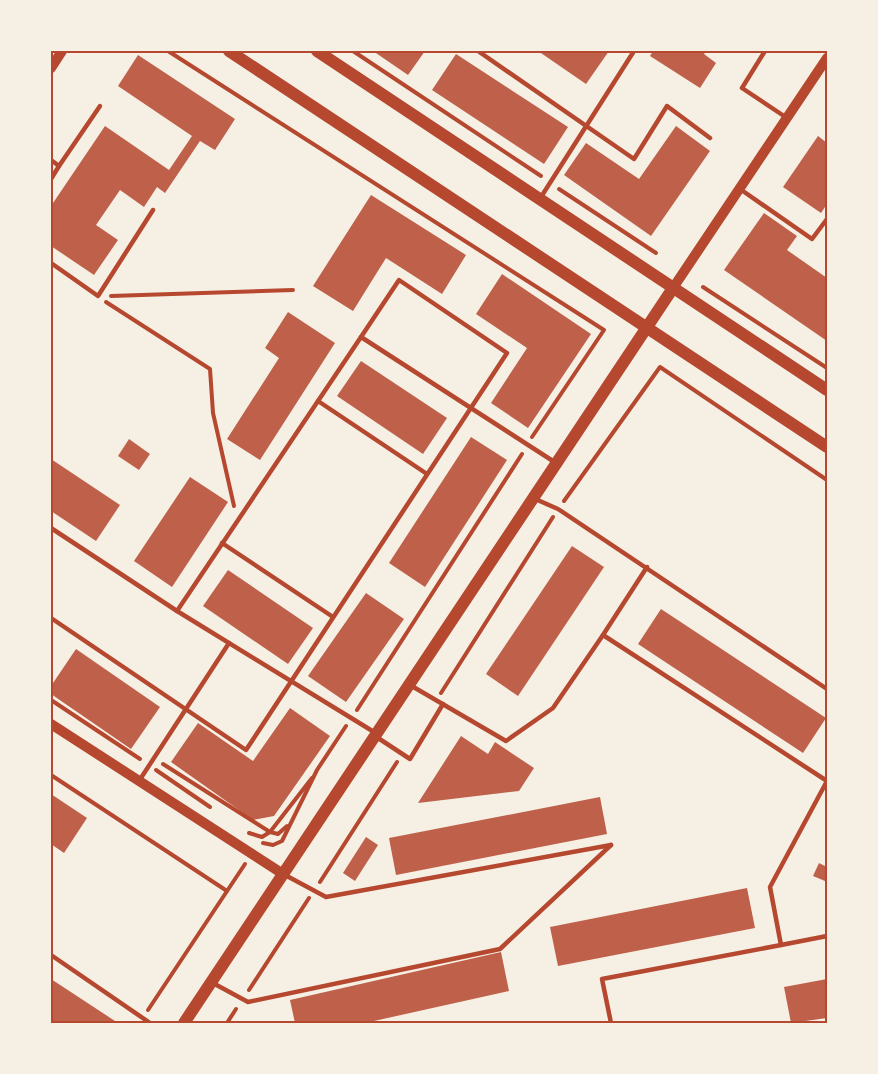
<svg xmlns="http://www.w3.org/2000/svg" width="878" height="1074" viewBox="0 0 878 1074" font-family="'Libre Baskerville',serif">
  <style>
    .building { fill: #bf614a }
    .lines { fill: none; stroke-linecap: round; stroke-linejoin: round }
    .path { stroke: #b5482f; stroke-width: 4 }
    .service { stroke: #b5482f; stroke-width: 4.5 }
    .tertiary { stroke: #b5482f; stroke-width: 10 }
    .secondary { stroke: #b5482f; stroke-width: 12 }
    .neatline { fill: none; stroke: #b5482f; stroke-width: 2 }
  </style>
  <rect width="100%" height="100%" fill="#f6efe4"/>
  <g class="building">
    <polygon points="373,51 425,51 408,75"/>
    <polygon points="538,51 609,51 586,84"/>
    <polygon points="653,51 706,51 704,54 716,63 700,88 650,56"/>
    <polygon points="456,54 568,127 544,164 432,90"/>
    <polygon points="138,55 235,119 215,150 200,141 165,193 157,187 144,207 120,190 96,225 118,240 94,275 51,246 51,206 105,126 169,170 192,136 118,86"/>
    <polygon points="676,126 710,151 651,236 564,175 586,143 639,179"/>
    <polygon points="818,136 827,143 827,204 821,213 783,187"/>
    <polygon points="371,195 466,255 442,294 386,258 353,311 313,286"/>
    <polygon points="764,213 797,236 787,250 827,278 827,341 724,270"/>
    <polygon points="502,274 591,334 528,428 491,403 527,348 476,314"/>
    <polygon points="288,312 335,343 260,460 227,439 279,358 265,348"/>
    <polygon points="361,361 447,418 423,454 337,396"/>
    <polygon points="471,437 507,460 425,587 389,563"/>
    <polygon points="129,439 150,454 139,470 118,456"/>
    <polygon points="51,459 120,505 96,541 51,511"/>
    <polygon points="190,477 228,502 172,587 134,561"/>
    <polygon points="572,546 604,567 518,696 486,674"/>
    <polygon points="228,570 313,628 288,664 203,606"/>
    <polygon points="366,593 404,619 346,702 308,676"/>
    <polygon points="661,609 826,718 803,753 638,644"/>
    <polygon points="76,649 160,707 131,749 51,694 51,686"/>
    <polygon points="290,708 330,736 274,816 253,820 171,762 198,723 253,761"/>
    <polygon points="461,736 488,754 495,742 534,768 519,791 418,803"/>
    <polygon points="51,794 87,818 64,853 51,844"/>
    <polygon points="600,797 607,834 396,875 389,838"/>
    <polygon points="366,837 378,845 355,881 343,873"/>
    <polygon points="819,863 827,867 825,881 813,876"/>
    <polygon points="747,888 755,928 558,966 550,927"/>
    <polygon points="501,952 509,991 365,1023 295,1023 290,1000"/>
    <polygon points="51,979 115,1021 114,1023 51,1023"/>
    <polygon points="827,979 827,1018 791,1023 784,987"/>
  </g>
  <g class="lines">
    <g class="path">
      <polyline points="168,51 604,330 532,437"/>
      <polyline points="353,51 541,176"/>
      <polyline points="559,189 656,253"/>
      <polyline points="703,287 827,368"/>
      <polyline points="111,296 293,290"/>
      <polyline points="106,302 210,369 213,413 234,506"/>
      <polyline points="564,501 660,367 827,480"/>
      <polyline points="441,693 553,517"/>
      <polyline points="51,700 140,759"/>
      <polyline points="357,710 522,454"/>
      <polyline points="163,764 270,832 312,778"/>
      <polyline points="156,770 210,807"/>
      <polyline points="51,775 227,891"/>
      <polyline points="249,833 262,837 270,832 278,834 287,826"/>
      <polyline points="263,843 273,845 282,841 317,770 346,726"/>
      <polyline points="320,882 397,762"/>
      <polyline points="249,990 309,898"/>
      <polyline points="148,1010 245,864"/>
      <polyline points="227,1023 236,1009"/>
    </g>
    <g class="service">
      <polyline points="478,51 634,159 667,106 710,138"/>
      <polyline points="765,51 742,88 787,118"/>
      <polyline points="51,160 59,166 100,106"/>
      <polyline points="51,179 59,166"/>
      <polyline points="740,189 812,239 827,219"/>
      <polyline points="541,197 634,51"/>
      <polyline points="51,263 98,296 153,210"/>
      <polyline points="318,401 427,474"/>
      <polyline points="533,498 558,509 827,689"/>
      <polyline points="51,528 177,611 374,732"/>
      <polyline points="222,543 333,617"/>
      <polyline points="647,567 603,635 827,781"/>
      <polyline points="177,611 361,337 556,463"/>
      <polyline points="51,618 246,750 507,353 399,280 361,337"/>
      <polyline points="410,685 506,741 553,708 603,635"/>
      <polyline points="375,736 410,759 443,704"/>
      <polyline points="139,781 229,643"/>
      <polyline points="827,781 770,887 781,945 827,936"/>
      <polyline points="285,875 326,897 611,845"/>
      <polyline points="51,955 150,1023"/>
      <polyline points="211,982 248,1002 500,949 611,845"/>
      <polyline points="611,1023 602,979 781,945"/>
    </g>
    <g class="tertiary">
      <polyline points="51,68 62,51"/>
      <polyline points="673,288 827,58"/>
      <polyline points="51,724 283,874"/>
    </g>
    <g class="secondary">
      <polyline points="229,51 827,447"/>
      <polyline points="317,51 827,390"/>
      <polyline points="184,1023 673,288"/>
    </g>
  </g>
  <rect width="878" height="1074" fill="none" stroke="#f6efe4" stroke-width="105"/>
  <rect x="52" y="52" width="774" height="970" class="neatline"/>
</svg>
